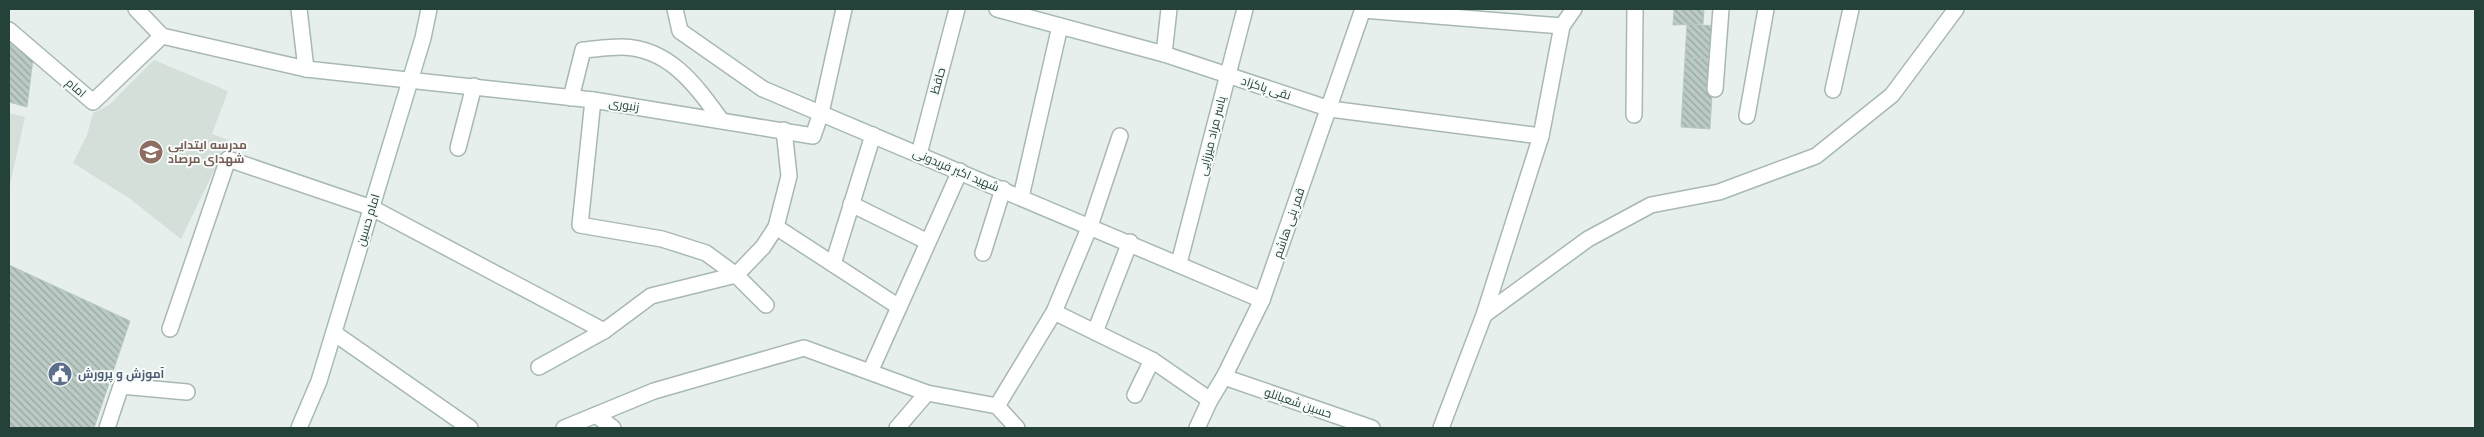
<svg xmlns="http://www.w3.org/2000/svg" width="2484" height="437" viewBox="0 0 2484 437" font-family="Roboto,Cairo,sans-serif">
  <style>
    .built { fill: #d4dfda }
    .building { fill: url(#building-back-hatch); stroke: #b8c9c2 }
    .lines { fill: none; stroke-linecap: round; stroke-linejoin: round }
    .minor-casing { stroke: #a8b8b2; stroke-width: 18 }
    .tertiary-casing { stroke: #a8b8b2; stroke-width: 18 }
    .secondary-casing { stroke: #a4bbb3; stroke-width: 18 }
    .minor { stroke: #fff; stroke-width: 15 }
    .tertiary { stroke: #fff; stroke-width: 15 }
    .secondary { stroke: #fff; stroke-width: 15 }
    .labels { text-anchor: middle; stroke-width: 4; stroke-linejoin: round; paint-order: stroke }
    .street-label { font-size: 12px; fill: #24423a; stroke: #f7fbf9 }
    .education-label { font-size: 12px; font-weight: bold; fill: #785e54; stroke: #f7fbf9; text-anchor: start }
    .service-label { font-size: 12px; font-weight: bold; fill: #4e5e75; stroke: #f7fbf9; text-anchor: start }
  </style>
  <defs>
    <pattern id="building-back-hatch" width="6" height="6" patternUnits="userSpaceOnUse" patternTransform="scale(1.25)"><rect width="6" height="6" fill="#bbcac4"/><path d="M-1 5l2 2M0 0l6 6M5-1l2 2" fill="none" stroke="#98a6a0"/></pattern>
  </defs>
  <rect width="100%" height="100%" fill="#e6efeb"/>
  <g class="built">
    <polygon points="154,60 228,91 212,134 229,140 181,239 129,198 73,163 87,135 93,113 109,105"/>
    <polygon points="9,113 25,117 9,189"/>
  </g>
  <g class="building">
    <polygon points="1674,9 1704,9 1703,24 1673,25"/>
    <polygon points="1687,24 1716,26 1714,59 1685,58"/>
    <polygon points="9,42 33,59 27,107 9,102"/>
    <polygon points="1685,58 1714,59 1710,129 1681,127"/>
    <polygon points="9,265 130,321 94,428 9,428"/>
  </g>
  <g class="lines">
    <defs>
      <g id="minor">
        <polyline points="136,9 162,36 306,69 593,100 813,136 821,113 844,9"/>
        <polyline points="299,9 306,69"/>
        <polyline points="675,9 680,31 763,89 1262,300"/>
        <polyline points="997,9 1164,54 1330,109 1541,136"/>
        <polyline points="1363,10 1562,26"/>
        <polyline points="9,30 93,102 162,36"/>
        <polyline points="1164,54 1169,9"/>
        <polyline points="1715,89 1721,9"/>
        <polyline points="1833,90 1851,9"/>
        <path d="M571,98L583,50C595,49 609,47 622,47C670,48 696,86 721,120"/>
        <polyline points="593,100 580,225 662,239 706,253 736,275 766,305"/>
        <polyline points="1634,115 1635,9"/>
        <polyline points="1747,116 1766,9"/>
        <polyline points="458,148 474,86"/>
        <polyline points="919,154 957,9"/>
        <polyline points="1021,197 1060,26"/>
        <polyline points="851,204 928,242"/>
        <polyline points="776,227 899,307"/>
        <polyline points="983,253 1003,189"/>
        <polyline points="1179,263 1245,9"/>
        <polyline points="833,264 873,135"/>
        <polyline points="1054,312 1152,360 1210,400"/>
        <polyline points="1484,315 1588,239 1651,205 1719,192 1816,156 1892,95 1956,9"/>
        <polyline points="170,329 228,159 372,208 604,331"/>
        <polyline points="1095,332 1130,242"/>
        <polyline points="334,333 470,428"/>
        <polyline points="539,367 604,331 651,296 736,275 763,247 776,227 789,176 784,130"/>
        <polyline points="870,372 960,171"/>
        <polyline points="1224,377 1372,428"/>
        <polyline points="1135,395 1152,360"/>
        <polyline points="997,406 1054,312 1090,226 1120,136"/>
        <polyline points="596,415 613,428"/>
        <polyline points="107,428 121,386 187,392"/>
        <polyline points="564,428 654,391 804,348 927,393 997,406 1017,428"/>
        <polyline points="897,428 927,393"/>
        <polyline points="1441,428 1484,315 1541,136 1562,26 1574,9"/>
      </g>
      <polyline id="tertiary" points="1197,428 1210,400 1224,377 1262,300 1363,9"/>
      <polyline id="secondary" points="299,428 319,381 423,38 429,9"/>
    </defs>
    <use href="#minor" class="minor-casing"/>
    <use href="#tertiary" class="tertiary-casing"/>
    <use href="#secondary" class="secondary-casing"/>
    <use href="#minor" class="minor"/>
    <use href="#tertiary" class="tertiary"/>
    <use href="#secondary" class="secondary"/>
  </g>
  <defs>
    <symbol id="school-disc" viewBox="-11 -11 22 22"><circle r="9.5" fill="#8d6e63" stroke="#f7fbf9"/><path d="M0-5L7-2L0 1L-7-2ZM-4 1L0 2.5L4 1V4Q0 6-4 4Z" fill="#fff"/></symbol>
    <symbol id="civic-disc" viewBox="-11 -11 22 22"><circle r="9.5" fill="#5c6f8a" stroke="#f7fbf9"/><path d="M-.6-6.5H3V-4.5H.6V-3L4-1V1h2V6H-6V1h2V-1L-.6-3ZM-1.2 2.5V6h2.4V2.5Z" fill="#fff"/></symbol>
  </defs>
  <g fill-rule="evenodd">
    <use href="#school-disc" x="137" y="138" width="28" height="28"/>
    <use href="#civic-disc" x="46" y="360" width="28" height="28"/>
  </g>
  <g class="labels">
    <g class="street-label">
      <text transform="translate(938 81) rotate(-75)" y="4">حافظ</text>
      <text transform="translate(76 88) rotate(41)" y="4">امام</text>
      <text transform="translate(1266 88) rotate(18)" y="4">نقی پاکزاد</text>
      <text transform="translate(624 105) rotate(9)" y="4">زنبوری</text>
      <text transform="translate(1212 136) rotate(-76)" y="4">یاسر مراد میرزایی</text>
      <text transform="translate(956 170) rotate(23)" y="4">شهید اکبر فریدونی</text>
      <text transform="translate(368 220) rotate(-73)" y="4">امام حسین</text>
      <text transform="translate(1289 223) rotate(-71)" y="4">قمر بنی هاشم</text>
      <text transform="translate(1298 403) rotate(19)" y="4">حسین شعبانلو</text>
    </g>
    <g class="education-label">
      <text x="168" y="149">مدرسه ایتدایی<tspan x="168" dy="14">شهدای مرصاد</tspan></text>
    </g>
    <g class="service-label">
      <text x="78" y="378">آموزش و پرورش</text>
    </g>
  </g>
  <rect width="2484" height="437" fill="none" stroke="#24423a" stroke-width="20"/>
</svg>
